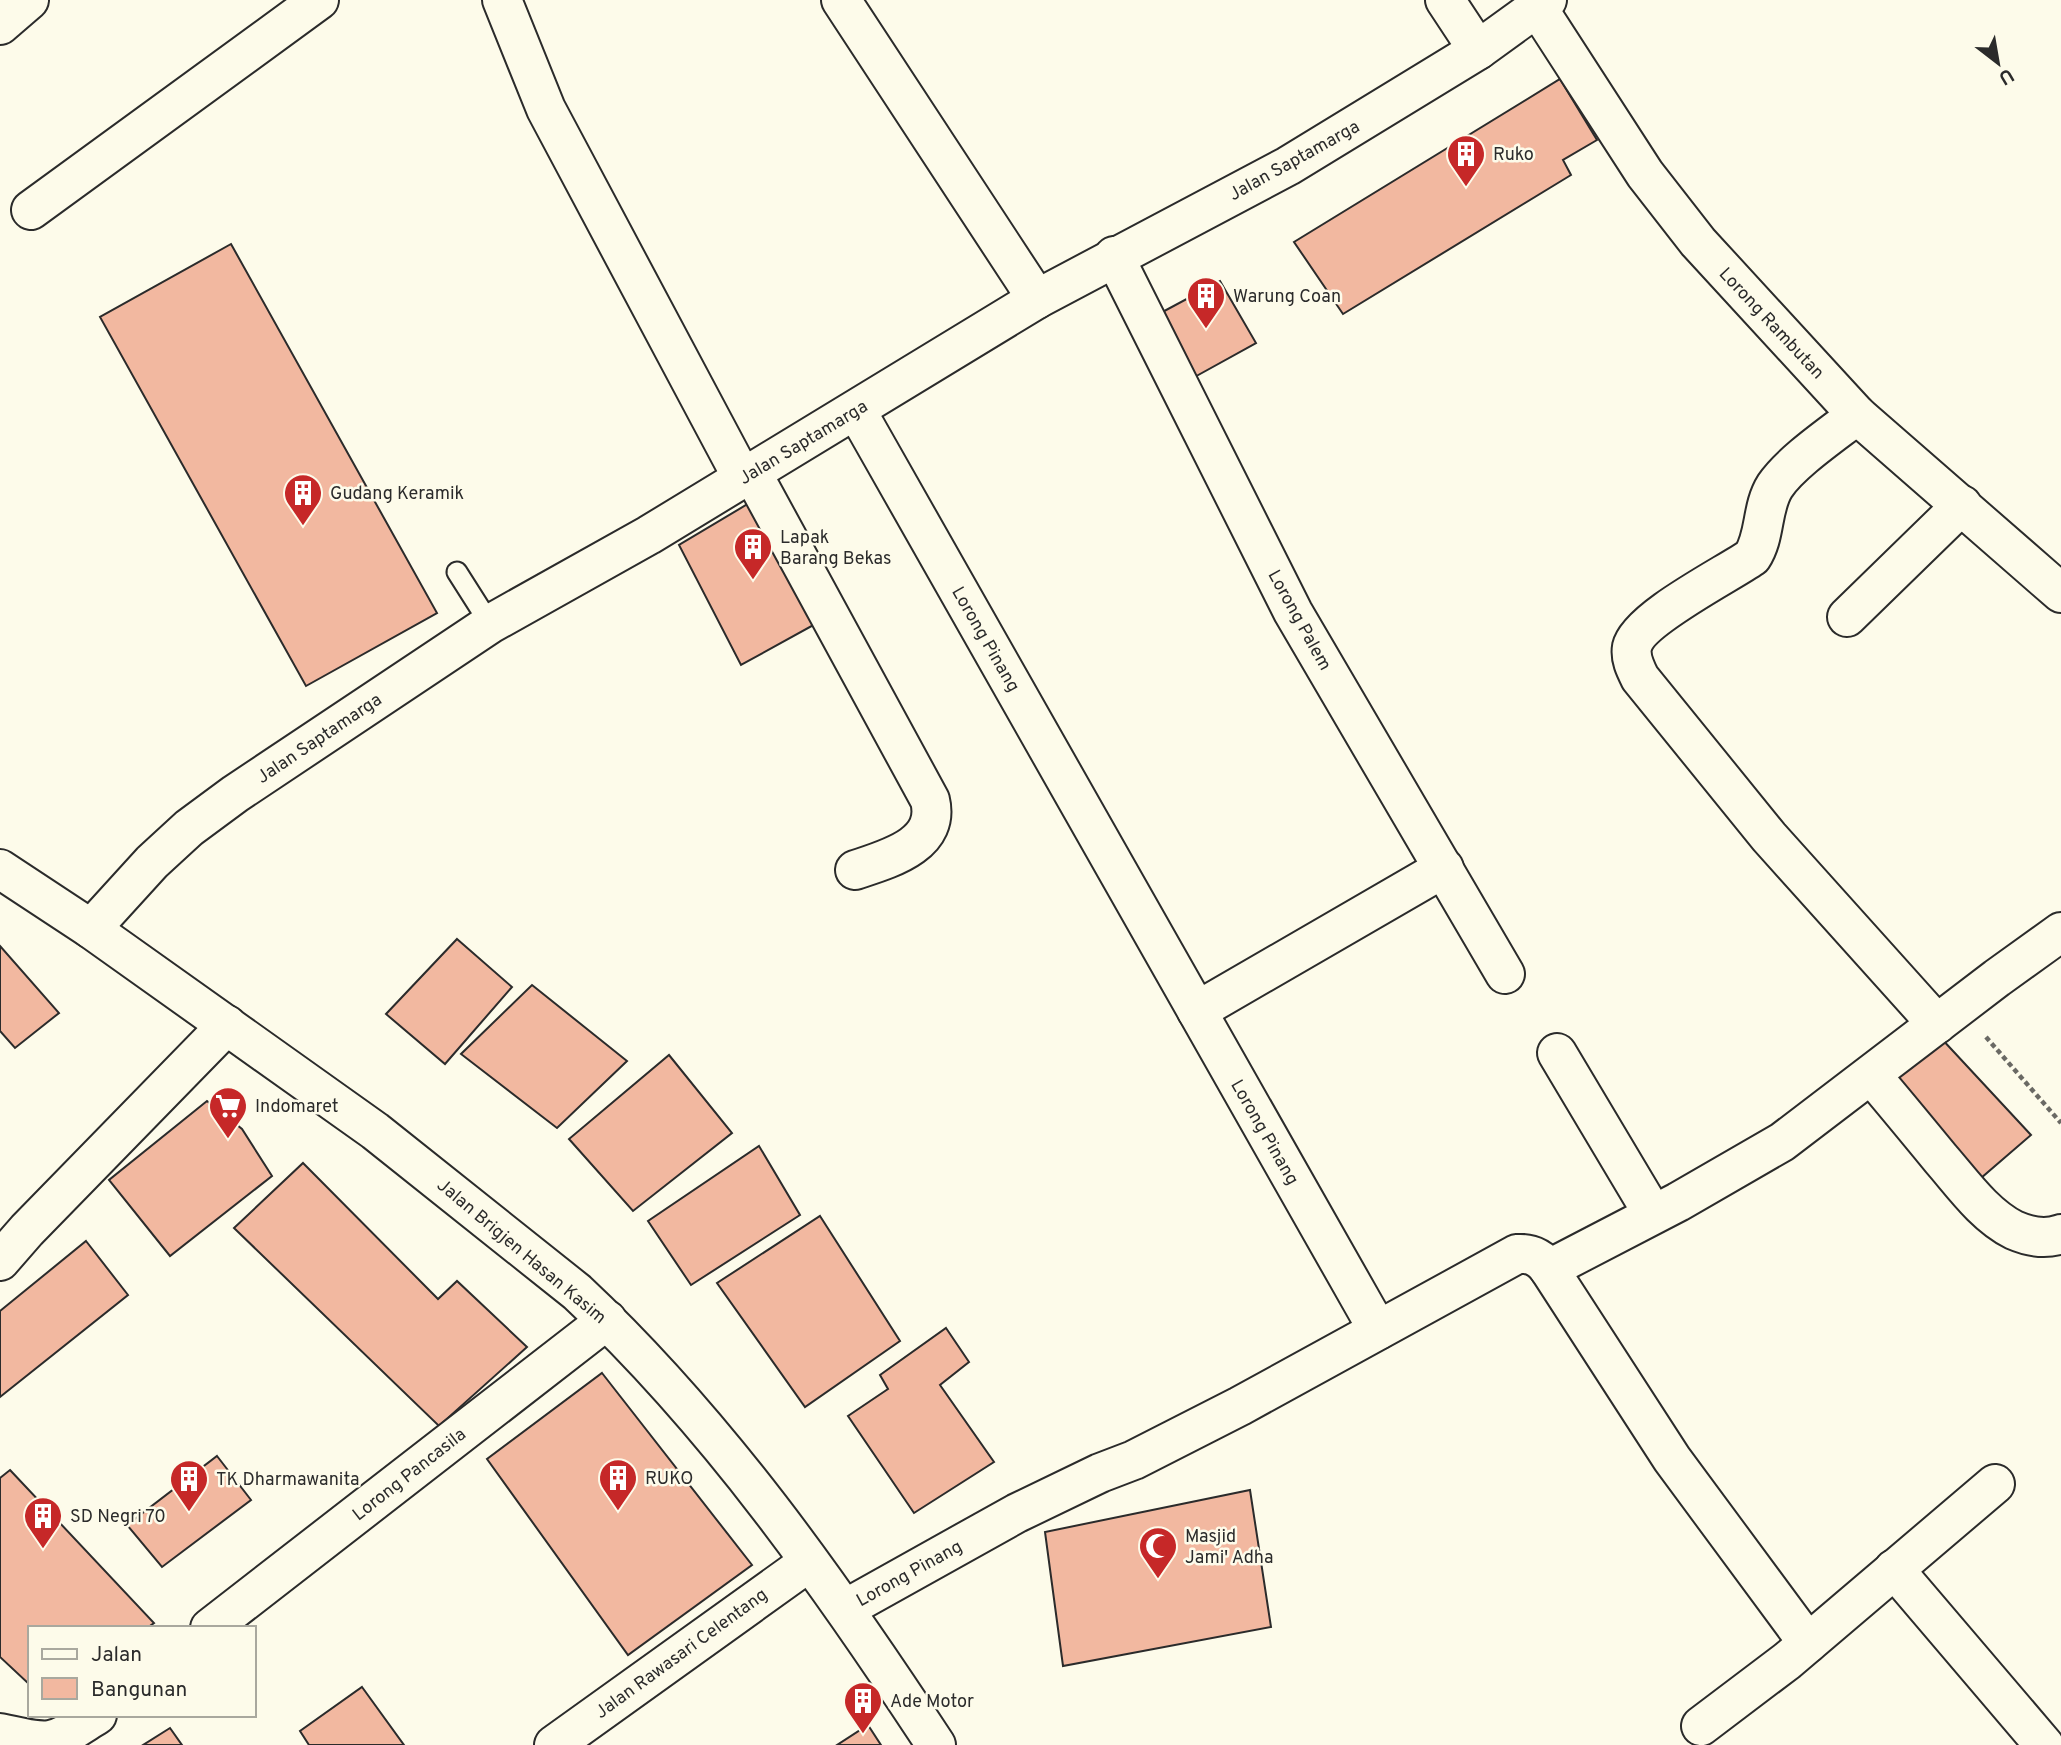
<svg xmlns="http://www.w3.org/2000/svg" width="2061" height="1745" viewBox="0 0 2061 1745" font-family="Overpass,sans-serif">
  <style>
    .building { fill: #f2b8a0; stroke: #2b2b2b; stroke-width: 2 }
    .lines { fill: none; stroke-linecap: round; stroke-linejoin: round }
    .service-casing { stroke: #2b2b2b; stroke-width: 23 }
    .minor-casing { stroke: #2b2b2b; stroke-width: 42 }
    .tertiary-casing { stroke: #2b2b2b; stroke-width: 42 }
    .path { stroke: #6a6964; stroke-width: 4.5; stroke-dasharray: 5 3.5; stroke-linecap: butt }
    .service { stroke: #fdfbea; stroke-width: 19 }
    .minor { stroke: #fdfbea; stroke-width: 38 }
    .tertiary { stroke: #fdfbea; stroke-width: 38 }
    .labels { text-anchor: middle; stroke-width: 5; stroke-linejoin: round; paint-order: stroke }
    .poi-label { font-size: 18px; fill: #2b2b2b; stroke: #fdfbea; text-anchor: start }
    .street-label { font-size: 18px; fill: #2b2b2b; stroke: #fdfbea }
  </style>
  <rect width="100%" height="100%" fill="#fdfbea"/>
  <g class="building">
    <polygon points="1560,79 1597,140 1563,160 1571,175 1343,314 1294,242"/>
    <polygon points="231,244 437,613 306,686 100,317"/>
    <polygon points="1220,281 1256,343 1191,379 1155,316"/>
    <polygon points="761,496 828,617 741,665 679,545"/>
    <polygon points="457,939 512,987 445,1064 386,1014"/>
    <polygon points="0,946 59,1013 15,1048 0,1031"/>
    <polygon points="532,985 627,1061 557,1128 461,1054"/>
    <polygon points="1940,1037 2031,1135 1981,1178 1893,1078"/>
    <polygon points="669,1055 732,1133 633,1211 569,1139"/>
    <polygon points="207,1101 242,1129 272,1176 170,1256 109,1180"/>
    <polygon points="759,1146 800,1215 691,1285 648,1221"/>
    <polygon points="303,1163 438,1299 457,1281 527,1347 439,1426 234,1228"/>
    <polygon points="820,1216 900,1341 805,1407 717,1283"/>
    <polygon points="86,1241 128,1295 0,1397 0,1311"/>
    <polygon points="946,1328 969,1362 940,1385 994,1462 914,1513 848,1416 888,1389 880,1375"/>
    <polygon points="602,1373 752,1565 628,1655 487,1459"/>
    <polygon points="217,1456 251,1500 162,1567 127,1525"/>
    <polygon points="10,1470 154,1623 147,1628 30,1628 30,1685 0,1657 0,1478"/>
    <polygon points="1250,1490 1271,1627 1063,1666 1045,1532"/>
    <polygon points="362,1687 404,1745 309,1745 300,1731"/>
    <polygon points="868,1725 881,1745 837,1745"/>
    <polygon points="170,1728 182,1745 143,1745"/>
  </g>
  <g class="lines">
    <defs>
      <polyline id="service" points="457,572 490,624"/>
      <g id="minor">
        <polyline points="502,0 546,109 743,479"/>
        <polyline points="841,0 1037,299"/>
        <polyline points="1445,0 1478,50"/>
        <polyline points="1537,7 1645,174 1698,242 1857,415 2061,593"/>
        <polyline points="0,25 29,0"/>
        <polyline points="31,210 319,0"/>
        <polyline points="1114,256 1293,612 1505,974"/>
        <polyline points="856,410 1378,1330"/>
        <path d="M1857,415C1834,433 1791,462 1775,486C1761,508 1766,536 1752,557C1726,575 1638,619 1632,647C1630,658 1635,668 1640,678L1769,837L1937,1024"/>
        <path d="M752,473L930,800C941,845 888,859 855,870"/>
        <polyline points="1847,617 1962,505"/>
        <polyline points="91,929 152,862 189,828 235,794 490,624 649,535 1037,299 1288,166 1478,50 1547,0"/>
        <polyline points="1197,1011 1444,868"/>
        <polyline points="1557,1053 1653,1214"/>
        <path d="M1872,1076C1895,1103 1918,1131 1941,1159C1962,1183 1984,1215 2014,1230C2030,1237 2045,1240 2061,1234"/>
        <polyline points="0,1261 27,1230 227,1025"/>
        <polyline points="1549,1269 1678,1202 1782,1142 1997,978 2061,932"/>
        <polyline points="1894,1569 2044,1745"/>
        <path d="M845,1609L1017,1513L1100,1473L1134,1460L1240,1406L1517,1254C1531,1253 1540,1257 1549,1269L1672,1459L1808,1643"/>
        <polyline points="210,1628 607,1320"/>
        <polyline points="1701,1726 1787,1661 1995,1484"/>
        <path d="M0,1733C56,1745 49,1745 97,1715"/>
        <polyline points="554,1745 809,1562"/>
      </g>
      <path id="tertiary" d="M0,869L91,929L375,1131L577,1292C717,1423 831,1585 936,1745"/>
    </defs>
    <use href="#service" class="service-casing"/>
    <use href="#minor" class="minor-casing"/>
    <use href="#tertiary" class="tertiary-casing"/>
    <polyline class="path" points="1986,1037 2061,1123"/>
    <use href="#service" class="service"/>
    <use href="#minor" class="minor"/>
    <use href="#tertiary" class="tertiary"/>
  </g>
  <defs>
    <symbol id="building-pin" viewBox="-11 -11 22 30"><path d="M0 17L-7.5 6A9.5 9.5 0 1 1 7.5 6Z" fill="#c62828" stroke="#fdfbea"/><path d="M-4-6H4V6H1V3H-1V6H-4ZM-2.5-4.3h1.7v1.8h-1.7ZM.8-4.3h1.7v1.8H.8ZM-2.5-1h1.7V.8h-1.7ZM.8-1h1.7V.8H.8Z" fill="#fff"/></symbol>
    <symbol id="supermarket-pin" viewBox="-11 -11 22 30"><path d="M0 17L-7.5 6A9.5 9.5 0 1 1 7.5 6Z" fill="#c62828" stroke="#fdfbea"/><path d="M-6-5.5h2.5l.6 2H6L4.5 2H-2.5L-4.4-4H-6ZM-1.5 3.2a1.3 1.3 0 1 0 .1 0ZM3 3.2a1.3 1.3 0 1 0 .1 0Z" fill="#fff"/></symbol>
    <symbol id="mosque-pin" viewBox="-11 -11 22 30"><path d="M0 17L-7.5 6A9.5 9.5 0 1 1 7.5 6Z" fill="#c62828" stroke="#fdfbea"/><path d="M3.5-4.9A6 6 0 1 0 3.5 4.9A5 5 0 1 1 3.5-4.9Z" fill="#fff"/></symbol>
  </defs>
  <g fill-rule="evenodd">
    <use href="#building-pin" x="1444" y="132" width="44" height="60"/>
    <use href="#building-pin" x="1184" y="274" width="44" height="60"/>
    <use href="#building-pin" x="281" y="471" width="44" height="60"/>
    <use href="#building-pin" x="731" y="525" width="44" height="60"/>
    <use href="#supermarket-pin" x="206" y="1084" width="44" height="60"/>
    <use href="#building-pin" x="596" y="1456" width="44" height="60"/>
    <use href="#building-pin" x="167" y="1457" width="44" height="60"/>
    <use href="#building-pin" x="21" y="1494" width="44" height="60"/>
    <use href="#mosque-pin" x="1136" y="1524" width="44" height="60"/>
    <use href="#building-pin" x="841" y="1679" width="44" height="60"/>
  </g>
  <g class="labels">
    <g class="poi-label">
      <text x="1493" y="160">Ruko</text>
      <text x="1233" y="302">Warung Coan</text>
      <text x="330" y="499">Gudang Keramik</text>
      <text x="780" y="543">Lapak<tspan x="780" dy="21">Barang Bekas</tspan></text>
      <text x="255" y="1112">Indomaret</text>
      <text x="645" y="1484">RUKO</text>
      <text x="216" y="1485">TK Dharmawanita</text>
      <text x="70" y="1522">SD Negri 70</text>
      <text x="1185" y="1542">Masjid<tspan x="1185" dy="21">Jami' Adha</tspan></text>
      <text x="890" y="1707">Ade Motor</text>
    </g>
    <g class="street-label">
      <text transform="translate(1294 160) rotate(-29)" y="6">Jalan Saptamarga</text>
      <text transform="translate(1772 323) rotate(47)" y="6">Lorong Rambutan</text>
      <text transform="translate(803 442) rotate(-31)" y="6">Jalan Saptamarga</text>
      <text transform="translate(1300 620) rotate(61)" y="6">Lorong Palem</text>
      <text transform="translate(986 639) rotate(60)" y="6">Lorong Pinang</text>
      <text transform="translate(319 738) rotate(-34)" y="6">Jalan Saptamarga</text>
      <text transform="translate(1265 1132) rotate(60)" y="6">Lorong Pinang</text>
      <text transform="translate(522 1251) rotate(40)" y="6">Jalan Brigjen Hasan Kasim</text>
      <text transform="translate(409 1474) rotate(-38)" y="6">Lorong Pancasila</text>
      <text transform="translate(909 1573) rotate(-29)" y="6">Lorong Pinang</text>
      <text transform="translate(681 1653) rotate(-36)" y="6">Jalan Rawasari Celentang</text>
    </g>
  </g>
  <rect x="28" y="1626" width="228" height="91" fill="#fdfbea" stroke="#a9a89e" stroke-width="2"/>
  <rect x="42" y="1649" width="35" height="10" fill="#fdfbea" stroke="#a9a89e" stroke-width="2"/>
  <text x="91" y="1661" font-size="21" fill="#2b2b2b">Jalan</text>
  <rect x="42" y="1678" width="35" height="21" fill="#f2b8a0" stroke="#a9a89e" stroke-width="2"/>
  <text x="91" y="1696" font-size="21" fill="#2b2b2b">Bangunan</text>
  <g transform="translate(1998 63) rotate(149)" stroke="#fdfbea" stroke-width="5" paint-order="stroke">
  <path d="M0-5L12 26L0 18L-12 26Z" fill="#2b2b2b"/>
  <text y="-10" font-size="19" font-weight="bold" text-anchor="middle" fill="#2b2b2b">U</text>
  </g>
</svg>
